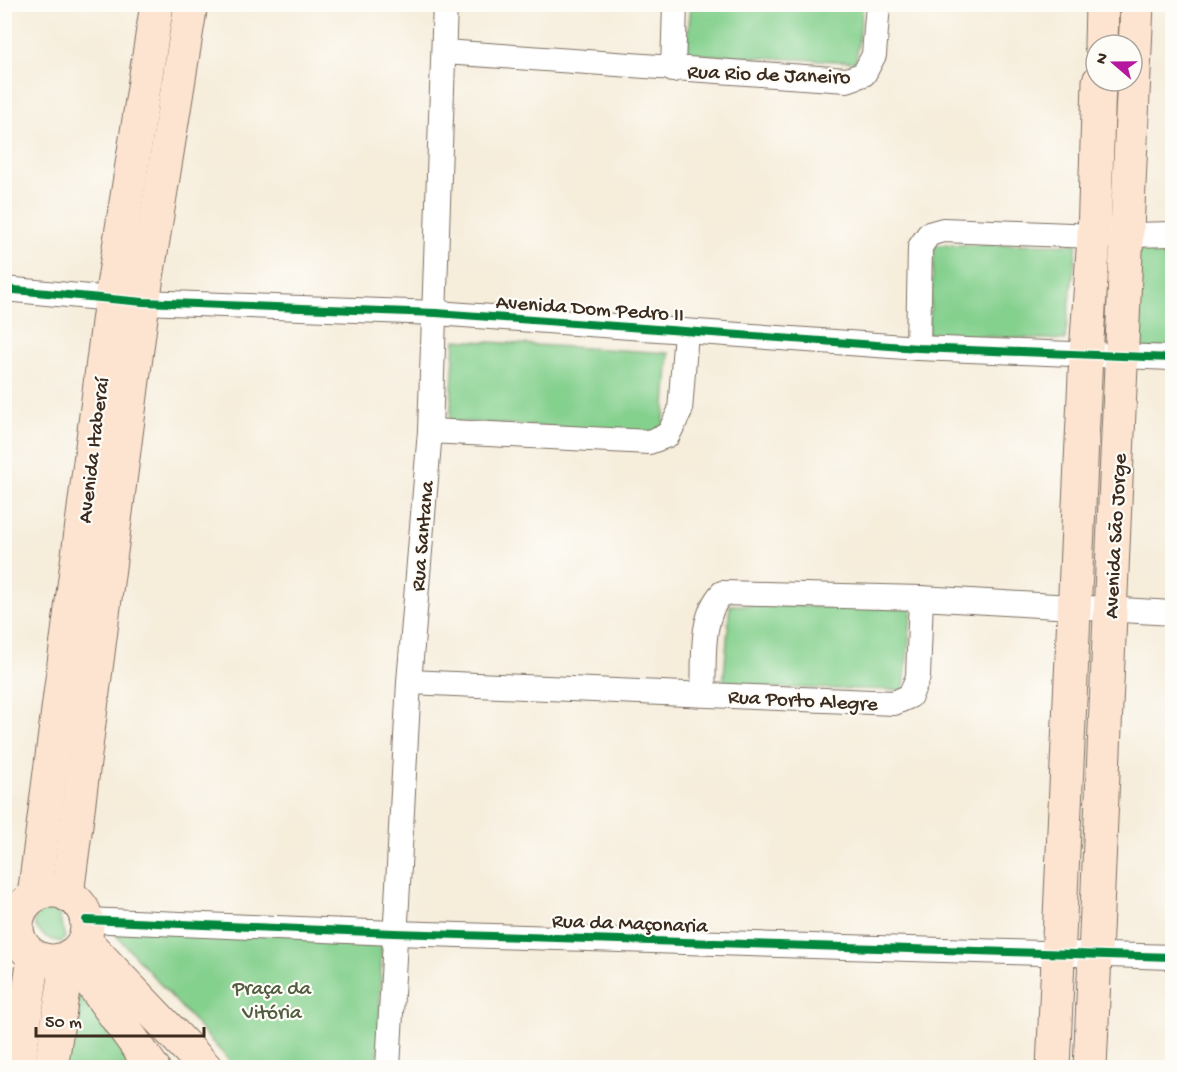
<svg xmlns="http://www.w3.org/2000/svg" width="1177" height="1072" viewBox="0 0 1177 1072" font-family="'Gochi Hand',sans-serif">
  <style>
    .green { fill: #84d08d; stroke: #607d56; stroke-width: 1.5 }
    .lines { fill: none; stroke-linecap: round; stroke-linejoin: round }
    .street-casing { stroke: #7c6e60; stroke-width: 26 }
    .secondary-casing { stroke: #7c6e60; stroke-width: 35 }
    .street { stroke: #fff; stroke-width: 24 }
    .secondary { stroke: #fde4d1; stroke-width: 33 }
    .cycleway-casing { stroke: #fdfcf7; stroke-width: 11 }
    .cycleway { stroke: #00873e; stroke-width: 8 }
    .labels { text-anchor: middle; stroke-width: 4.5; stroke-linejoin: round; paint-order: stroke }
    .street-label { font-size: 21px; fill: #3b2a1e; stroke: #fdfcf7 }
    .park-label { font-size: 21px; fill: #515c3f; stroke: #fdfcf7 }
  </style>
  <rect width="100%" height="100%" fill="#fdfcf7"/>
  <filter id="ink" filterUnits="userSpaceOnUse"><feTurbulence type="fractalNoise" baseFrequency=".0167" numOctaves="2"/><feDisplacementMap in="SourceGraphic" scale="12" xChannelSelector="R" yChannelSelector="G"/><feConvolveMatrix kernelMatrix="1 2 1 2 8 2 1 2 1" color-interpolation-filters="sRGB"/></filter>
  <filter id="wash" filterUnits="userSpaceOnUse"><feTurbulence type="fractalNoise" baseFrequency=".008" numOctaves="4" result="noise"/><feDisplacementMap in="SourceGraphic" scale="24" xChannelSelector="R" yChannelSelector="G"/><feGaussianBlur stdDeviation="1.35" result="paint"/><feColorMatrix in="noise" values="0 0 0 0 0 0 0 0 0 0 0 0 0 0 0 0 0 1.4 0 .05"/><feComposite in="paint" operator="in"/></filter>
  <g filter="url(#wash)">
    <rect width="100%" height="100%" fill="#f6eddb"/>
    <g class="green">
      <polygon points="691,5 863,5 856,62 686,54"/>
      <polygon points="1077,244 1065,340 928,334 935,245"/>
      <polygon points="1136,246 1172,247 1172,348 1135,349"/>
      <polygon points="455,340 669,353 663,434 450,421"/>
      <polygon points="730,605 912,608 904,690 723,687"/>
      <path d="M48,909L59,914L65,938L61,942C41,940 20,917 48,909Z"/>
      <polygon points="107,925 382,936 378,1067 235,1067"/>
      <polygon points="71,986 138,1067 60,1067"/>
    </g>
  </g>
  <g filter="url(#ink)">
    <g class="lines">
      <defs>
        <g id="street">
          <polyline points="444,52 847,80 864,74 874,55 878,4"/>
          <polyline points="673,70 675,4"/>
          <polyline points="4,289 143,302 436,313 918,348 1172,358"/>
          <polyline points="918,348 920,247 929,234 943,230 1094,236 1172,234"/>
          <polyline points="430,431 649,442 668,435 680,411 686,332"/>
          <polyline points="409,682 894,703 910,696 918,677 921,598"/>
          <path d="M703,694C705,661 699,618 722,593L921,598L1172,613"/>
          <polyline points="4,910 21,910"/>
          <polyline points="86,920 394,933 1172,957"/>
          <polyline points="388,1068 409,682 430,431 445,4"/>
        </g>
        <g id="secondary">
          <polyline points="1101,45 1102,4"/>
          <circle cx="52" cy="926" r="35"/>
          <polyline points="67,895 143,302 191,4"/>
          <polyline points="34,896 111,299 157,4"/>
          <polyline points="84,940 206,1068"/>
          <polyline points="71,955 153,1068"/>
          <polyline points="18,1068 34,956"/>
          <polyline points="51,1068 68,957"/>
          <polyline points="1053,1068 1086,354 1094,236 1099,81"/>
          <polyline points="1090,1068 1137,4"/>
        </g>
      </defs>
      <use href="#street" class="street-casing"/>
      <use href="#secondary" class="secondary-casing"/>
      <use href="#street" class="street"/>
      <use href="#secondary" class="secondary"/>
      <defs>
        <g id="cycleway">
          <polyline points="4,289 143,302 436,313 918,348 1172,358"/>
          <polyline points="86,920 394,933 1172,957"/>
        </g>
      </defs>
      <use href="#cycleway" class="cycleway-casing"/>
      <use href="#cycleway" class="cycleway"/>
    </g>
  </g>
  <g class="labels">
    <g class="street-label">
      <text transform="translate(769 73) rotate(2)" y="7">Rua Rio de Janeiro</text>
      <text transform="translate(590 307) rotate(4)" y="7">Avenida Dom Pedro II</text>
      <text transform="translate(92 450) rotate(-83)" y="7">Avenida Itaberaí</text>
      <text transform="translate(421 536) rotate(-85)" y="7">Rua Santana</text>
      <text transform="translate(1114 536) rotate(-87)" y="7">Avenida São Jorge</text>
      <text transform="translate(803 699) rotate(3)" y="7">Rua Porto Alegre</text>
      <text transform="translate(630 922) rotate(2)" y="7">Rua da Maçonaria</text>
    </g>
    <g class="park-label">
      <text x="272" y="994">Praça da<tspan x="272" dy="24">Vitória</tspan></text>
    </g>
  </g>
  <rect width="1177" height="1072" fill="none" stroke="#fdfcf7" stroke-width="24"/>
  <g transform="translate(1114 63) rotate(290)"><circle r="28" fill="#fdfcf7" stroke="#afa8a0" stroke-width="1.5"/>
  <path d="M0-4.5L10 22L0 15L-10 22Z" fill="#b5179e"/>
  <text y="-9" font-size="16" font-weight="bold" text-anchor="middle" fill="#3b2a1e">N</text>
  </g>
  <path d="M36 1027v9h168v-9" fill="none" stroke="#3b2a1e" stroke-width="3"/>
  <text x="45" y="1027" font-size="18" fill="#3b2a1e" stroke="#fdfcf7" stroke-width="4.5" paint-order="stroke">50 m</text>
</svg>
